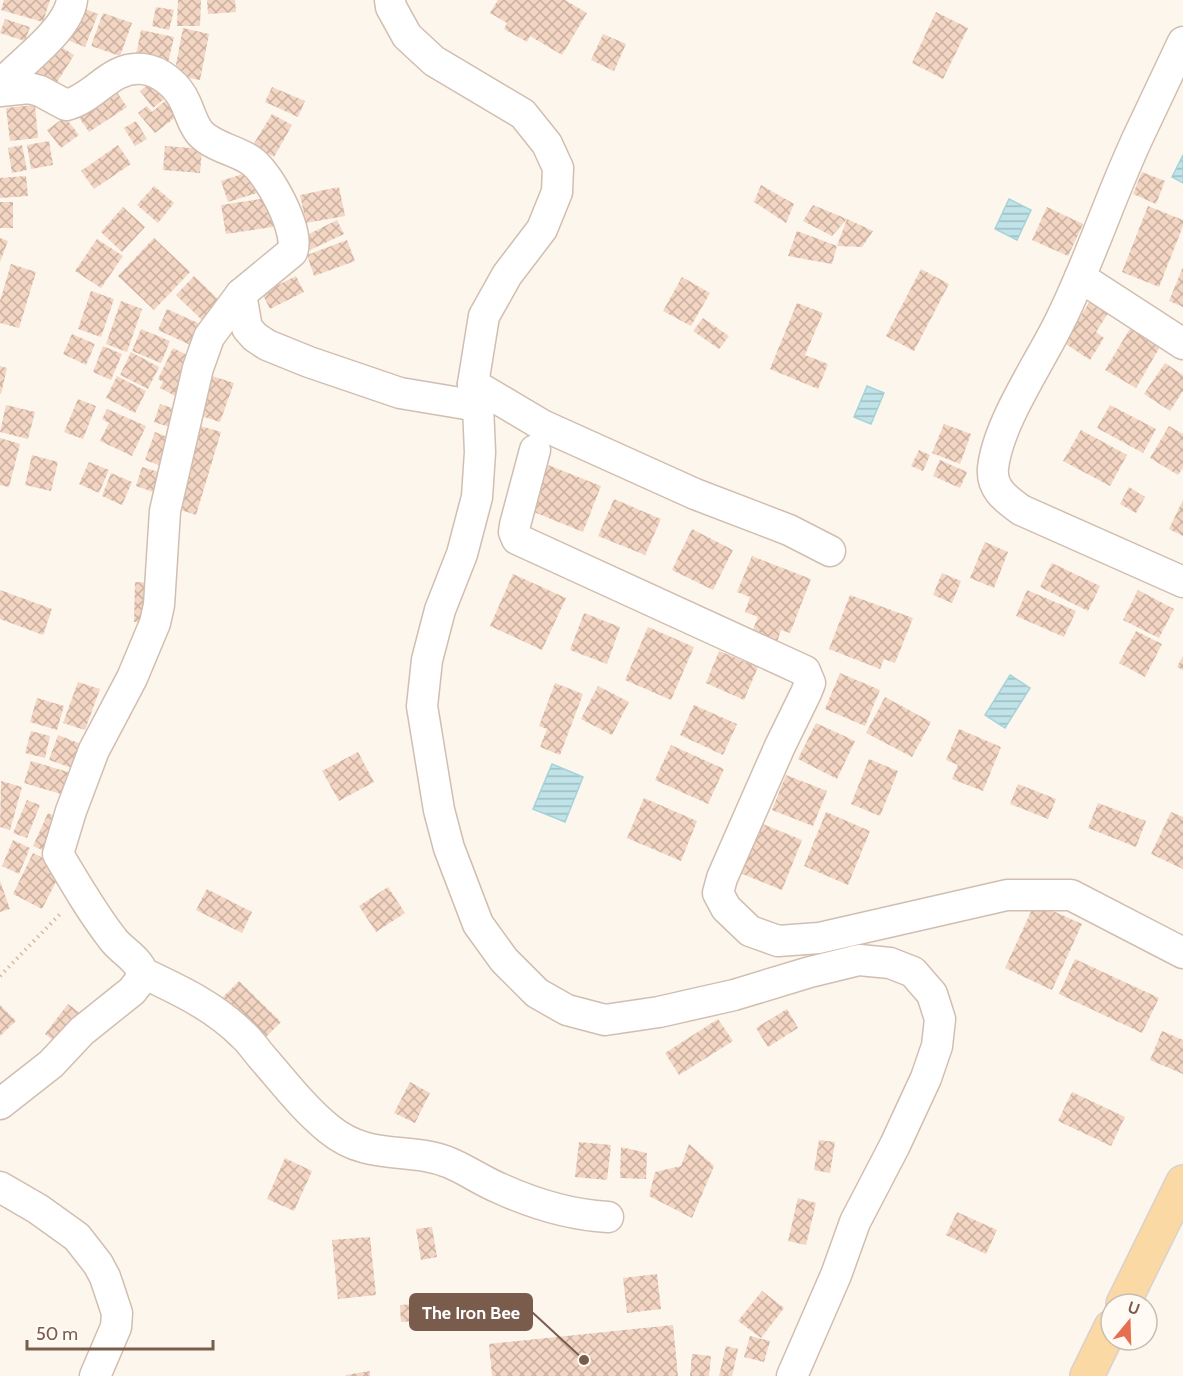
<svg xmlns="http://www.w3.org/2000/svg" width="1183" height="1376" viewBox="0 0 1183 1376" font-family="Cabin,sans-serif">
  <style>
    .water { fill: url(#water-rules); stroke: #a5d3da; stroke-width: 1.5 }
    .building { fill: url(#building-cross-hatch) }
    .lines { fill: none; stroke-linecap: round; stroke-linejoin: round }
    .minor-casing { stroke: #d1beb0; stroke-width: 33 }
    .major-casing { stroke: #dad1cd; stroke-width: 36 }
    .path { stroke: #d9b8a5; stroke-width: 4; stroke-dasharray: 1.5 4.5; stroke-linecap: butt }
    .minor { stroke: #fff; stroke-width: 30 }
    .major { stroke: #fbd9a5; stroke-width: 33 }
    .leader { fill: none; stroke: #7a5c4d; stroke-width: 2 }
    .callout-dot { fill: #7a5c4d; stroke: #fffaf3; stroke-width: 2 }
    .callout { fill: #7a5c4d; stroke: #7a5c4d; stroke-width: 2 }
    .callout-label { font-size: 18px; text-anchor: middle; font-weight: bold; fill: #fff }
  </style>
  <defs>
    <pattern id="water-rules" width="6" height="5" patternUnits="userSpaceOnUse" patternTransform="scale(1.5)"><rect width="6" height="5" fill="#bfe3e8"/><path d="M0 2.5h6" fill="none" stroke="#a0bbbe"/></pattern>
    <pattern id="building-cross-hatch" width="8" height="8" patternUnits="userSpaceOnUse" patternTransform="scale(1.5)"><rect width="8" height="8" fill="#f3d5c3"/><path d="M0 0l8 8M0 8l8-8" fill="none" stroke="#cab0a1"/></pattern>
  </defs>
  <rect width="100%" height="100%" fill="#fdf6ec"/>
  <g class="water">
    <polygon points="1183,155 1183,183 1172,177"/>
    <polygon points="1009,199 1031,210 1017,240 995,229"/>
    <polygon points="867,386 884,393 871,424 854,417"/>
    <polygon points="1010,675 1030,688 1005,728 985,715"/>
    <polygon points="552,764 583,777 565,822 533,809"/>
  </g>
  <g class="building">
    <polygon points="4,0 50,0 43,22 1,10"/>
    <polygon points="178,0 201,0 200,26 177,26"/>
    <polygon points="207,0 235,0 236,12 208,14"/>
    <polygon points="498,0 565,0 587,13 562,55 530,36 527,42 504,29 507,23 490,13"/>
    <polygon points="78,6 98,14 85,47 65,39"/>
    <polygon points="156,7 174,10 169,30 152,26"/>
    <polygon points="936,12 968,28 943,79 912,63"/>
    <polygon points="103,13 132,23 120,56 91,46"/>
    <polygon points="5,19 30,27 25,41 0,33"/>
    <polygon points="183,28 209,34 200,80 174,75"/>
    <polygon points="141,30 174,37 167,67 135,60"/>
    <polygon points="603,34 626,44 614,71 591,60"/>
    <polygon points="55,43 74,55 51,92 32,80"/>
    <polygon points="151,82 164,99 153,108 140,91"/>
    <polygon points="272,87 305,101 298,117 265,102"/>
    <polygon points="114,88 127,107 89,132 76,113"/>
    <polygon points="165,101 177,116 155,133 138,113 147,106 152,112"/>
    <polygon points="35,105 38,138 10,141 6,108"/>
    <polygon points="272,114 292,125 274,157 253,145"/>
    <polygon points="65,117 79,135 61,148 47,130"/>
    <polygon points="136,121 147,139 135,146 124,128"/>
    <polygon points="49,141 53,165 31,169 27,145"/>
    <polygon points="22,145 27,170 12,173 8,148"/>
    <polygon points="118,145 131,164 94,189 81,171"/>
    <polygon points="165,146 202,149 200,173 163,170"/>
    <polygon points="249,172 257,193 228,202 221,181"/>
    <polygon points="1142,172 1165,181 1156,204 1133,194"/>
    <polygon points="26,176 28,196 0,198 0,178"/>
    <polygon points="761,185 794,204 786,223 754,202"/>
    <polygon points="154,186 174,203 158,223 137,205"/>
    <polygon points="339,187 345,216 306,223 300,195"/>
    <polygon points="274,197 279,226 226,234 221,205"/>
    <rect x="0" y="202" width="13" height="26"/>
    <polygon points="813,205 847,219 832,236 803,221"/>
    <polygon points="1148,206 1183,220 1183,226 1159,287 1122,272"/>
    <polygon points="123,207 145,227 122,252 101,232"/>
    <polygon points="1047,207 1083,224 1068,256 1032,240"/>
    <polygon points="847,219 873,231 862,247 837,246"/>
    <polygon points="337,220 344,234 310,250 303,237"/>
    <polygon points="797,231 837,246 832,264 788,256"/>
    <polygon points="0,238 8,241 0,262"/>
    <polygon points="154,238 190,272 154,310 118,276"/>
    <polygon points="97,239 123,256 101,288 75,271"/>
    <polygon points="347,240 355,261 314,276 307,255"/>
    <polygon points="11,264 36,272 19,328 0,323 0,301"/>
    <polygon points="1183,267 1183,307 1169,301"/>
    <polygon points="921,269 949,284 914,351 886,336"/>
    <polygon points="194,276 220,301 202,320 176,295"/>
    <polygon points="296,276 304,292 270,309 262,293"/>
    <polygon points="682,277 710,293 691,326 663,311"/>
    <polygon points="91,291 114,299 101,337 78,329"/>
    <polygon points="1091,300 1109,312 1096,332 1104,338 1090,360 1063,342"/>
    <polygon points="121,301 142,309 127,352 106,344"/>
    <polygon points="797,303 823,313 805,355 828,364 818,389 770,369"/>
    <polygon points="167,309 209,328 199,349 158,330"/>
    <polygon points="703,318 729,336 719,349 693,331"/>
    <polygon points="1131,327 1161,345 1136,388 1105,370"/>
    <polygon points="141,329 170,341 161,363 132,351"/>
    <polygon points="72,334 95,344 86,365 63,354"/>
    <polygon points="103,346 122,354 111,380 93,372"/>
    <polygon points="173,348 199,361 181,399 160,388 163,382 158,379"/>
    <polygon points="131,352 159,367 148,389 120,375"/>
    <polygon points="1165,363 1183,375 1183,391 1170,411 1144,394"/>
    <polygon points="0,366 7,368 1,394 0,394"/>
    <polygon points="209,375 234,383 220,422 195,414"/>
    <polygon points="117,376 146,391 135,413 106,398"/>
    <polygon points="78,399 96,406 83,439 64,432"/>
    <polygon points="160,404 187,413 182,431 154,422"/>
    <polygon points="6,405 35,412 28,439 0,432"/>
    <polygon points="1110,405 1156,429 1143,453 1097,428"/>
    <polygon points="107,409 146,426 132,456 100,441 109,423 102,419"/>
    <polygon points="944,424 971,434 960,464 932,453"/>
    <polygon points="197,425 221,432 196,515 172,507"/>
    <polygon points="1169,426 1183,434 1183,468 1178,475 1150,458"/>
    <polygon points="1081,430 1127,455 1110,486 1063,461"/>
    <polygon points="155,432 182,443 172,470 145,460"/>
    <polygon points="0,438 20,444 9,487 0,485"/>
    <polygon points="919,450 930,455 923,471 911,466"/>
    <polygon points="32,455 58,462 51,491 25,485"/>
    <polygon points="940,460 967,472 960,488 933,476"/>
    <polygon points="89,462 109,470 99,493 79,484"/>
    <polygon points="548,465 601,486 583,532 529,510"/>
    <polygon points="142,467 165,474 159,494 136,486"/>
    <polygon points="111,473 132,482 122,505 102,496"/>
    <polygon points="1129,487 1145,497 1136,513 1120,504"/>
    <polygon points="614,499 661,519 645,555 598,536"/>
    <polygon points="1183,500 1183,536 1169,529"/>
    <polygon points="692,529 733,550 713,590 672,570"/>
    <polygon points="985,542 1008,552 994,588 970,578"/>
    <polygon points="752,556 811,579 790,633 781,630 777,642 752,632 758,617 745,612 750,597 737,592"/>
    <polygon points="1052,563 1100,586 1088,611 1040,587"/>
    <polygon points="942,573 961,581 952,603 933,595"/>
    <polygon points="513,574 566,598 542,650 490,626"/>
    <polygon points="135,582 155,583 153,622 134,622"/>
    <polygon points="0,590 52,609 43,635 0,619"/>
    <polygon points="1027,590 1076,611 1064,637 1016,616"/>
    <polygon points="1138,590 1174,609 1159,638 1123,620"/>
    <polygon points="850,595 913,618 895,663 884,659 880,669 829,649"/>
    <polygon points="584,613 620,627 607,664 570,650"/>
    <polygon points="648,627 694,647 671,700 625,680"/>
    <polygon points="1136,631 1162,644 1145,677 1119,663"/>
    <polygon points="719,651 758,667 744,700 706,683"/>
    <polygon points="1183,656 1183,670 1177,667"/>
    <polygon points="840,673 880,690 865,726 825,709"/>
    <polygon points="78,682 100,689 85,730 63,723"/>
    <polygon points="555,683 583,694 560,755 540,747 547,729 539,726"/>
    <polygon points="598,686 629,702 612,735 581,719"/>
    <polygon points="885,697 931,722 912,757 866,733"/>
    <polygon points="37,698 64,706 57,730 30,722"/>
    <polygon points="694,705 737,724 723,755 680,735"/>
    <polygon points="816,723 855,741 837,779 798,759"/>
    <polygon points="959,729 1001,747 983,791 952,779 958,765 946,760"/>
    <polygon points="31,731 50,736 45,758 25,753"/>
    <polygon points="58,735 81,744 72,768 49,760"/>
    <polygon points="671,745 724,769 708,804 655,780"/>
    <polygon points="358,752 374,782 339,801 322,771"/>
    <polygon points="869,759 898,771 880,816 851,804"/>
    <polygon points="31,761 68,772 61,794 24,783"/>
    <polygon points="786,775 827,791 813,826 772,810"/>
    <polygon points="1,781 22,787 10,830 0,827"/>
    <polygon points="1018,784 1056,799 1048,819 1010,804"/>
    <polygon points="644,798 697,821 681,861 627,838"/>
    <polygon points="27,800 40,805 27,838 13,833"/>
    <polygon points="1098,803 1146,821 1136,847 1088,828"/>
    <polygon points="826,812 870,831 848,885 804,866"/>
    <polygon points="1171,812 1183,817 1183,869 1151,854"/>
    <polygon points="48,813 64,821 49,853 33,846"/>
    <polygon points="760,823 802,840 782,890 740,873"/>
    <polygon points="13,840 30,848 19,874 2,866"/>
    <polygon points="33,853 63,868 42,909 13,894"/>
    <polygon points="0,881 10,909 0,912"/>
    <polygon points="388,887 405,913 376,932 359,906"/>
    <polygon points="207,889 252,912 242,933 196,910"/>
    <polygon points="1035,903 1082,924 1052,990 1005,968"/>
    <polygon points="1075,959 1159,998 1142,1033 1059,994"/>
    <polygon points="239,981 281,1022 259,1044 217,1003"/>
    <polygon points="68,1004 80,1013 57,1043 45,1034"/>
    <polygon points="0,1005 16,1021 0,1036"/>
    <polygon points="787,1009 798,1028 768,1047 756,1028"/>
    <polygon points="718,1019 733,1041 679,1075 665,1053"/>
    <polygon points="1162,1031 1183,1040 1183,1074 1150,1060"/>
    <polygon points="410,1082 430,1093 415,1123 394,1113"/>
    <polygon points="1072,1092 1125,1117 1111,1146 1058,1121"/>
    <polygon points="819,1140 835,1142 830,1173 814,1170"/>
    <polygon points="579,1142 611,1145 607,1180 575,1177"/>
    <polygon points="689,1144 714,1166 692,1218 649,1196 655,1172 681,1166"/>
    <polygon points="621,1147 647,1153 646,1179 620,1178"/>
    <polygon points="285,1158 312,1171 294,1211 267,1199"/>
    <polygon points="798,1198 816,1203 806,1245 788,1241"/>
    <polygon points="957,1212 997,1230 986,1254 946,1235"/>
    <polygon points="432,1227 437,1257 421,1260 416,1229"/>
    <polygon points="370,1237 376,1295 338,1299 332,1240"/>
    <polygon points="657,1274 661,1309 627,1313 623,1278"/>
    <polygon points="762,1291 784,1308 761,1338 738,1321"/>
    <polygon points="428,1303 430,1320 401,1322 400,1305"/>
    <polygon points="673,1325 678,1376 492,1376 489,1344"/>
    <polygon points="750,1336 770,1341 764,1362 744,1357"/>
    <polygon points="726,1346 738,1349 732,1376 719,1376"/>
    <polygon points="692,1354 711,1356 709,1376 690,1376"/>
    <polygon points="370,1371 370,1376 346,1376 346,1375"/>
  </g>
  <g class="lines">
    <defs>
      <g id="minor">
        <polyline points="390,0 391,7 407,36 434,61 523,114 547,144 558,168 557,192 542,229 507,275 484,316 473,384 478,406 480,452 477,497 462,554 440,610 427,660 422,706 439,810 449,848 478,924 504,960 537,993 567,1010 605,1020 659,1012 734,995 810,972 859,960 890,963 913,972 932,994 940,1019 937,1046 926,1078 895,1145 855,1222 836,1275 792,1376"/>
        <path d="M1183,42C1169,72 1154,103 1140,133C1111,194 1091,258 1061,319C1041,361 998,422 993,468C991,489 1006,499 1021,510L1183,582"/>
        <path d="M0,85C21,63 68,30 72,0"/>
        <path d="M0,91L29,88L40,91L66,105C94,99 111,65 143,69C161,71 178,86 185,102C190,112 193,126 201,134C214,147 235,150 250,160C268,171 301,232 292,252L241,294L247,328L255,337L267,345L309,362L400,393L478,406"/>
        <polyline points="1080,277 1183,344"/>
        <path d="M241,294L209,337L198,368L165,511L159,605L155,623L132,678L94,750L71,811L58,854C75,883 92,912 112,938C121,951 137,957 143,973C179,990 214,1006 243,1035C250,1041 255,1049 261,1056C282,1080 304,1109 329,1129C369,1162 409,1146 450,1163C467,1170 482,1181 499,1188C534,1204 570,1215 608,1217"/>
        <polyline points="473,384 542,425 695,494 789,530 830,551"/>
        <polyline points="535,450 515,525 514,532 517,539 805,671 810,683 806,693 780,746 722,878 718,893 726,908 750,931 778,941 819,938 1007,895 1071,895 1183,953"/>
        <polyline points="0,1104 51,1064 82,1031 132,991 139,982 143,973"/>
        <polyline points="0,1187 38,1209 77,1237 98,1264 105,1277 117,1313 116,1327 95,1376"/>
      </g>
      <g id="major">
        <polyline points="1123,1304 1183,1182"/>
        <polyline points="1087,1376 1111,1327"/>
      </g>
    </defs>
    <use href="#minor" class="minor-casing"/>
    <use href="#major" class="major-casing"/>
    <polyline class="path" points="0,976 62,912"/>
    <use href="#minor" class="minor"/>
    <use href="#major" class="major"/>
  </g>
  <path class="leader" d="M584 1360L532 1312"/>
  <circle class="callout-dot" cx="584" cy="1360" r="6"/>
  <rect class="callout" x="410" y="1294" width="122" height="36" rx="6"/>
  <g class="callout-label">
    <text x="471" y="1319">The Iron Bee</text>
  </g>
  <g transform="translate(1129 1322) rotate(19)"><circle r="28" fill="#fffaf3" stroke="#cabbb1" stroke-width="1.5"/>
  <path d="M0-4.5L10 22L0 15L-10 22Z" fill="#e76f51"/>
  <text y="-9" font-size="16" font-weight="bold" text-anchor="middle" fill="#7a5c4d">U</text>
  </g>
  <path d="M27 1340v9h186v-9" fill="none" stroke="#7a5c4d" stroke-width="3"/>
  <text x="36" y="1340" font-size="18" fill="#7a5c4d" stroke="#fffaf3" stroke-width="4.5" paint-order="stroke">50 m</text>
</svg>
